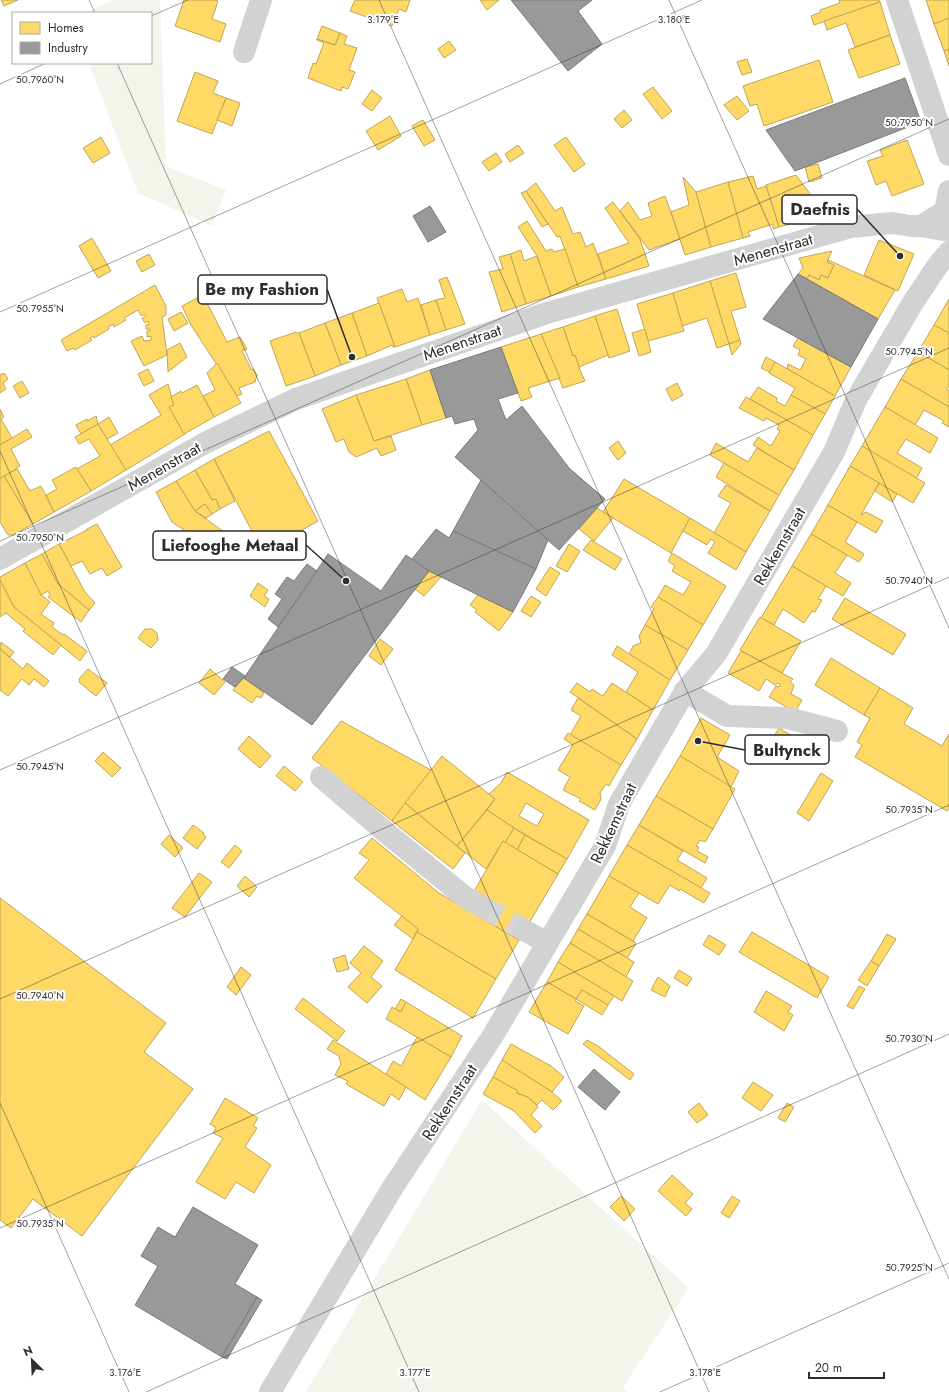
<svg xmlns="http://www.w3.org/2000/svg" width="949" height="1392" viewBox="0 0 949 1392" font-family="Jost,sans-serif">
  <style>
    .green { fill: #f2f5eb }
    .homes { fill: #ffd966; stroke: #c0a555; fill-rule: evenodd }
    .industry { fill: #999; stroke: #797979 }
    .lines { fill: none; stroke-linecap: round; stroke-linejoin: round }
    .minor-tunnel { stroke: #d5d5d5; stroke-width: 22; stroke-dasharray: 22 11; stroke-linecap: butt }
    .minor { stroke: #d2d2d2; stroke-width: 22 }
    .ticks { fill: none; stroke: #2d2d2d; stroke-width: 1; stroke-opacity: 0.45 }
    .labels { text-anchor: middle; stroke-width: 4; stroke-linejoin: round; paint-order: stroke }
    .street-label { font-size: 16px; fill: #2d2d2d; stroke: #fff }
    .ticks-label { font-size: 10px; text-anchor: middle; fill: #2d2d2d; stroke: #fff; stroke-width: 4; stroke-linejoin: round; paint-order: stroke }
    .leader { fill: none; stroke: #2d2d2d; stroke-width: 1.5 }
    .callout-dot { fill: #2d2d2d; stroke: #fff; stroke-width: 1.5 }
    .callout { fill: #fff; stroke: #2d2d2d; stroke-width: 1.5 }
    .callout-label { font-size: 17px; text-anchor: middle; font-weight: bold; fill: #2d2d2d }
  </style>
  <rect width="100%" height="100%" fill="#fff"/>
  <g class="green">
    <polygon points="113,0 160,0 166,166 226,190 212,226 138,193 89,63 151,63 151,13 85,13"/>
    <polygon points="482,1100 689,1288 623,1387 627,1392 306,1392"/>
  </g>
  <g class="homes">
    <polygon points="1,0 18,0 4,6"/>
    <polygon points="184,0 215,0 218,1 212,19 226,24 220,42 175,26"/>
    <polygon points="355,0 410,0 406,12 399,9 392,26 350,11"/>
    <polygon points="480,0 499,0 487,10"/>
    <polygon points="839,0 879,0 880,2 814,25 811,16 821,12 820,10 840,3"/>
    <polygon points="926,0 949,0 949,18 934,24"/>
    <polygon points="880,2 890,35 855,47 846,23 827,30 824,21"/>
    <polygon points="949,18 949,49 944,51 934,24"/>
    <polygon points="322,26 340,33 335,45 317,39"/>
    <polygon points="340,33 347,36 344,44 357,48 349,70 355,72 348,89 342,87 341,91 308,78 313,63 316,64 324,43 317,40 317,39 335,45"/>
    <polygon points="890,35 900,64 859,78 848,50"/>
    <polygon points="449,41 456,50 444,58 438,49"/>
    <polygon points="949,49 949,66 944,51"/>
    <polygon points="747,59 752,72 742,75 737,62"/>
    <polygon points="819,60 833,102 764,126 757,104 750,106 743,86"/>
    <polygon points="195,72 218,81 213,93 226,98 212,134 177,121"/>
    <polygon points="653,87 672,111 662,119 643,94"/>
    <polygon points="372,90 382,98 372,111 362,104"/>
    <polygon points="737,96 749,111 737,120 724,105"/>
    <polygon points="226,98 240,103 232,126 217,120"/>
    <polygon points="624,110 632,120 622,128 614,119"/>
    <polygon points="390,116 401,136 378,150 366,131"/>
    <polygon points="423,120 435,140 424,146 412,126"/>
    <polygon points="101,137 110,153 93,163 83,148"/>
    <polygon points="566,137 585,164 574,172 554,145"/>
    <polygon points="907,140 924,184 892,196 886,181 876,185 867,161 883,156 880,150"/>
    <polygon points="518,145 524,153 510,162 505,154"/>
    <polygon points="496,153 502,162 489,171 482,162"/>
    <polygon points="818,164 822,178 809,182 805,167"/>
    <polygon points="796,175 825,214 779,227 766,185"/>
    <polygon points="753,176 757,189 766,186 779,227 773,229 773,224 748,232 750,236 743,238 728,182"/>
    <polygon points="683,177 696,192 711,247 685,255 671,212 689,205"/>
    <polygon points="728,182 743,238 711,247 696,192"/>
    <polygon points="536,183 555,211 562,207 573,234 580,232 586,247 593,243 606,279 578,287 560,236 557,237 526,191"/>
    <polygon points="526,191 548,224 542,227 521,193"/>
    <polygon points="665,196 680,239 649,250 620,211 628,202 640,220 652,216 648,203"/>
    <polygon points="613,202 640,239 649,266 606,279 598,254 629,243 605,208"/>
    <polygon points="527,221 546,251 552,249 554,252 565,249 578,287 551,296 537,256 518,227"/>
    <polygon points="92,238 111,271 98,278 79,246"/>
    <polygon points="879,240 914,254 898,291 864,275"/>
    <polygon points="521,250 524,261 537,256 551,296 526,304 510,254"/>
    <polygon points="832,251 827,262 834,265 828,278 821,275 819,280 809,275 807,279 798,274 803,268 799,258"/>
    <polygon points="149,254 155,265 142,272 136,261"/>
    <polygon points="510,254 526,304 502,312 489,272 503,269 499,257"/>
    <polygon points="828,260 895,290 878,319 807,279 809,275 819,280 821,275 828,278 834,265 827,262"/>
    <polygon points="736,273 746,307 731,311 740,340 729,344 710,281"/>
    <polygon points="447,277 465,324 446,330 436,300 445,298 439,280"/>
    <polygon points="710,281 729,344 717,348 707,318 682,326 673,293"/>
    <polygon points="155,285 166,306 166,315 162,317 167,355 144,366 131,341 142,336 144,341 151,340 151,336 147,337 147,331 150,331 150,329 146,329 146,325 149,324 148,321 145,323 142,318 146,316 145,314 141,316 138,310 124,318 126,320 114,327 113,324 108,327 109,329 94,338 93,336 90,338 92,340 75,350 73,348 67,351 61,340"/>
    <polygon points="402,289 407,302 418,298 430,335 395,347 377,298"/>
    <polygon points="673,293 684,331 648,341 637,304"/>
    <polygon points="203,295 227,342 240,337 247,349 242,351 251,369 254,370 257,375 255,382 239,388 242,394 237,396 191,325 182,306"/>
    <polygon points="949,299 949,333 934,325"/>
    <polygon points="436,300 446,330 430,335 421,305"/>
    <polygon points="379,303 395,347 393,347 392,345 367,356 352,313"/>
    <polygon points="617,309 630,351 609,358 595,316"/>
    <polygon points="181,312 188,323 174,331 168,319"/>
    <polygon points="352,313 367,356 341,365 325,323"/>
    <polygon points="595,316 608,355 579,367 575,355 573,356 563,327"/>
    <polygon points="325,323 341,365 315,376 299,333"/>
    <polygon points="934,325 949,333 949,370 918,352"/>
    <polygon points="563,327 573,356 575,355 580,370 585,381 563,388 541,334"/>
    <polygon points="645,329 651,352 639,356 632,333"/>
    <polygon points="296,332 297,333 299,333 315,376 286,386 270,341"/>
    <polygon points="541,334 560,378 528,388 532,397 521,401 501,347"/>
    <polygon points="798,338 851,367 835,396 787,369 788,364 800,370 806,359 798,355 800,350 793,346"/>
    <polygon points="740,340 741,344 732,355 729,344"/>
    <polygon points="180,343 187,357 168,372 167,350"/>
    <polygon points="918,352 949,370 949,386 947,389 949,391 949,407 901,379"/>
    <polygon points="766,357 775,362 770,372 761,368"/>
    <polygon points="775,362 835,396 825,414 791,395 795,388 769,373"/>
    <polygon points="217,363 241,403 214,417 203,396 215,390 207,373"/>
    <polygon points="148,369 154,381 144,386 138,374"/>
    <polygon points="430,370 446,418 422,425 406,379"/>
    <polygon points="4,373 8,379 3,383 6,389 0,393 0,375"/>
    <polygon points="406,379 422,425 374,441 356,395"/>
    <polygon points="901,379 949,407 949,427 942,423 944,421 924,410 915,425 885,407"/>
    <polygon points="22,381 29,393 20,398 13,386"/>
    <polygon points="677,383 683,395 672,401 666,389"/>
    <polygon points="168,384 174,405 169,407 185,434 126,470 110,445 161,415 149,395"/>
    <polygon points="197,385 214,417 184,434 169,407 174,405 171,397 181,391 182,393"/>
    <polygon points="758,387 777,398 776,401 785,406 791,395 825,414 813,435 750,399"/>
    <polygon points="356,395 374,441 391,436 396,450 381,456 377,448 356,457 349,452 344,439 336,442 322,409"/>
    <polygon points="746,397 813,435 794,470 753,445 758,437 771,446 780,431 777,429 779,425 766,418 764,421 739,408"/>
    <polygon points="885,407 938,438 930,453 906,439 897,453 922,468 916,479 862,446"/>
    <polygon points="0,409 4,417 1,419 12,438 0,445"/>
    <polygon points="96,416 98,424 81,434 76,425 87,419 87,421"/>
    <polygon points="109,417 118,433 107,439 98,424"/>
    <polygon points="98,424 126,470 91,491 77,469 100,456 89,439 79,444 75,437"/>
    <polygon points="27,429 32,437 11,449 20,466 0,479 0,445"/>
    <polygon points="269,431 318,521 263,552 214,459"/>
    <polygon points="618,441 626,453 618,460 609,448"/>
    <polygon points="716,443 748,462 757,448 794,470 779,495 710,455"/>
    <polygon points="862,446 925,483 913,503 850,466"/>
    <polygon points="214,459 235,501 220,509 216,499 212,500 195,470"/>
    <polygon points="724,463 779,495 770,511 716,477"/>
    <polygon points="850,466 879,483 861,515 866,512 883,521 876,533 828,505"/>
    <polygon points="76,467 91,491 54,512 46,495 57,489 52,480"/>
    <polygon points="17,469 30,491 41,486 54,512 33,524 4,476"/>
    <polygon points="195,470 212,500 216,499 220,509 212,514 205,504 195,511 176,481"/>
    <polygon points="4,476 33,524 13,535 8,535 0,522 0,479"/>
    <polygon points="624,479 690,518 671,553 603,512"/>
    <polygon points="176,481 195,511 234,539 230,543 223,537 214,550 172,522 156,492"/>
    <polygon points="879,483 897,494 892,502 875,491"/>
    <polygon points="726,485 770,511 746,552 714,533 731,503 718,496"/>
    <polygon points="205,504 212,514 206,518 195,511"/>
    <polygon points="828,505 857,522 845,542 864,554 859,562 811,534"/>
    <polygon points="597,508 613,518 594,541 579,529"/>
    <polygon points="690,518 746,552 736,570 708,553 715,542 711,539 707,545 683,531"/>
    <polygon points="97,524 122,567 107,576 102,568 90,574 82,561 71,566 59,544 87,530 87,529"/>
    <polygon points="811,534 847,555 835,573 851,583 843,596 792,566"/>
    <polygon points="591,540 622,559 615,570 583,550"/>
    <polygon points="59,544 85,592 95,603 89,610 58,584 42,554"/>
    <polygon points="569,544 580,551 567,572 556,566"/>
    <polygon points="672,553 726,586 703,625 658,597 665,585 683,595 691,582 672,571 675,566 668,561"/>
    <polygon points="42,554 58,584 89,610 81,622 48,597 50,595 48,591 41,595 25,563"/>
    <polygon points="25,563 41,595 50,602 41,614 54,623 52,627 63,635 64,634 87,651 80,661 14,607 0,580 0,577"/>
    <polygon points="792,566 826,586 818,599 822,600 815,612 812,611 804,623 783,609 774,625 761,618"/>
    <polygon points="550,567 560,573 546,596 536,589"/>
    <polygon points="429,571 441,577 424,596 415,589"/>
    <polygon points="0,580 14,607 61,645 53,655 23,631 25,629 6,613 0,617"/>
    <polygon points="258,583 268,590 264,596 269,599 265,607 250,596"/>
    <polygon points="478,595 513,612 499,631 475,612 477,610 470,605"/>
    <polygon points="531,596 541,602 531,617 521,611"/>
    <polygon points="658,597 703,625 688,650 645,625 654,609 651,607"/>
    <polygon points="845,598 906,634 893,655 832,619"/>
    <polygon points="760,617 801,641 782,673 740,650"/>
    <polygon points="645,625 688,650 670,680 629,654 633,646 641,643 639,636"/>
    <polygon points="145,629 152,629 157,633 158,640 151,648 138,638"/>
    <polygon points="380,639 393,649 381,665 369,656"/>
    <polygon points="1,642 14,652 10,657 0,649"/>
    <polygon points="617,646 670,680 653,710 626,692 638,672 612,655"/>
    <polygon points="0,649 23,669 27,663 49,681 44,687 34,679 29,685 22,679 8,696 0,690"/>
    <polygon points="741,651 793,679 790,682 794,685 791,694 802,700 795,712 769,697 776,686 779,687 780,684 778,683 775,685 766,679 759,691 728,673"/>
    <polygon points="831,658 880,688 864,715 815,685"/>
    <polygon points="88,669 107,683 96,696 79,682 80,680 79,679"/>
    <polygon points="210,669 225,682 214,695 199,683"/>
    <polygon points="244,678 264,693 261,698 257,696 252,703 233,690"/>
    <polygon points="577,683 590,692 592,689 603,696 612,683 653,710 637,739 570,692"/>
    <polygon points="880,688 913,708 904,724 942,746 949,734 949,808 947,811 855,757 862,745 857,742 870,718 864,715"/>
    <polygon points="578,698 637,739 621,765 570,735 581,716 571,710"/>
    <polygon points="701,718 730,735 717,757 739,771 731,787 680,756"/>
    <polygon points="341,721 431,770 392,821 312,758"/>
    <polygon points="779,728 797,739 786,757 768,746"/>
    <polygon points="568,733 621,765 610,784 609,786 606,784 600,793 601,799 595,810 579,801 581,799 563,790 570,777 558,770 573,745 564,739"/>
    <polygon points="249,736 271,756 260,768 238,749"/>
    <polygon points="103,752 121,768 112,777 95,761"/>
    <polygon points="442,756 495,799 457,846 405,803"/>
    <polygon points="680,756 735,789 713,829 656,796"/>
    <polygon points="284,766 303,782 295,791 276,776"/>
    <path d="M507,772L589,820L567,859L514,828L487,810L495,799L489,794L501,783ZM526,803L544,814L537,826L519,816Z"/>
    <polygon points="821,773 833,781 809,821 797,813"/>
    <polygon points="656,796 713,829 705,842 700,840 696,846 699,847 697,851 708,857 705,863 639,825"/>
    <polygon points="405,803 465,853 453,869 392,821"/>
    <polygon points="487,810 514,828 505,843 503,841 486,869 457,846"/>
    <polygon points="193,825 204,833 203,834 206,837 197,849 183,838"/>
    <polygon points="639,825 683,851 677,860 707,878 701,888 627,845"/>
    <polygon points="514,828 525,835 517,850 505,843"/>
    <polygon points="169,835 183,848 175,857 161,844"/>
    <polygon points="525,835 567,859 558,874 517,850"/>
    <polygon points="372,838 439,893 519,940 496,979 417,932 418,929 354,878 369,860 359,853"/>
    <polygon points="503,841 558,874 519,940 476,915 473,893"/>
    <polygon points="235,845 242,851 229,868 221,862"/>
    <polygon points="627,845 710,893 704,903 680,889 679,891 670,885 658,904 609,876"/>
    <polygon points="199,873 212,882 185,917 172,908"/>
    <polygon points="245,876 257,887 249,897 237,886"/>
    <polygon points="609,876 639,893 630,907 647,918 633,941 587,914"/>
    <polygon points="0,898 166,1023 144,1052 193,1089 82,1236 33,1199 11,1228 0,1220"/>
    <polygon points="587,914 636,943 627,958 578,929"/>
    <polygon points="402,916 418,929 413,939 394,925"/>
    <polygon points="578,929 634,962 626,977 570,943"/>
    <polygon points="417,932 496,979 473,1018 395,970"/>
    <polygon points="752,932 829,977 817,998 739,952"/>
    <polygon points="887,934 896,939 879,966 871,961"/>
    <polygon points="709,935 726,945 719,955 703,945"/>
    <polygon points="570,943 633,981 622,1001 558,962"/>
    <polygon points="364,946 383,961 371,977 382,986 367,1003 348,987 361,973 350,963"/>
    <polygon points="345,955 349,969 337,972 333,959"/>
    <polygon points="871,961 879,966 867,986 858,980"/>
    <polygon points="558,962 614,996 608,1005 582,990 576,999 547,982"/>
    <polygon points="241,967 251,975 236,995 227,987"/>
    <polygon points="679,970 692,978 687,986 674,978"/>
    <polygon points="658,977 670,986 665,997 651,990"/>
    <polygon points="547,982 576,999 575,1001 584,1006 568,1034 529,1012"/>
    <polygon points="859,986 865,989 853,1009 847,1006"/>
    <polygon points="582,990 608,1005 602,1015 576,999"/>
    <polygon points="766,991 792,1006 788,1012 793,1015 784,1031 754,1012"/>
    <polygon points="303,998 345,1031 337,1041 295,1009"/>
    <polygon points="401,999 406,1002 401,1012 395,1009"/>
    <polygon points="406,1002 462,1036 451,1057 386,1019 392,1007 401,1012"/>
    <polygon points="417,1037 451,1057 425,1100 386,1074 393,1061 401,1066"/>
    <polygon points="333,1040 406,1087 399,1100 391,1094 384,1106 346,1084 348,1081 335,1075 341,1064 339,1056 327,1049"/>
    <polygon points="587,1040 598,1046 634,1074 630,1080 583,1044"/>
    <polygon points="511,1044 551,1066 564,1077 552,1092 502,1060"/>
    <polygon points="502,1060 552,1092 562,1101 553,1110 542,1100 537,1105 528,1097 516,1093 518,1091 493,1077"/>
    <polygon points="493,1077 518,1091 516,1093 528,1097 538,1107 531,1115 542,1126 535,1133 514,1111 483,1094"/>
    <polygon points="753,1082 773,1095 761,1111 742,1098"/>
    <polygon points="225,1098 258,1118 253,1126 257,1128 245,1147 271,1165 254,1193 236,1182 225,1199 196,1182 223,1138 213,1133 216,1128 210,1124"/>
    <polygon points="699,1103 708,1115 697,1123 688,1112"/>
    <polygon points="787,1103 794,1107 785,1122 778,1118"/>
    <polygon points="672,1175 693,1194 685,1203 692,1209 686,1216 658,1191"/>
    <polygon points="621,1196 635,1209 624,1221 610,1207"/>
    <polygon points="732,1196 740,1201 729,1218 721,1213"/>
  </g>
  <g class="industry">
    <polygon points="511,0 592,0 578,11 602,44 568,71"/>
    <polygon points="905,78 921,122 795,171 766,130"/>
    <polygon points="430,206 446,232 428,242 413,216"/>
    <polygon points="798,274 878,319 851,367 763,319"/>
    <polygon points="501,347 518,393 498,399 506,420 522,406 569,468 605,499 559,550 455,457 478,430 474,419 455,424 452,416 446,418 430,370"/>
    <polygon points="481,480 548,540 536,569 453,531"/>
    <polygon points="436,529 449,538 453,531 536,569 513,612 429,571 412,559"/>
    <polygon points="328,554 381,591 406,555 429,571 312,725 244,678"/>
    <polygon points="307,564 317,571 278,627 268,619 282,599 275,594 287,577 294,581"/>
    <polygon points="232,667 245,676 235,687 223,679"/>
    <polygon points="594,1069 620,1092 605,1110 578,1087"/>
    <polygon points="193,1207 258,1245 235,1284 257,1297 222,1357 135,1305 158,1266 141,1256 158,1227 175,1237"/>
    <polygon points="257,1297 262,1300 227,1359 222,1357"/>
  </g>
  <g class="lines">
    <polyline class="minor-tunnel" points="481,906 524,930"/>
    <g class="minor">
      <polyline points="897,0 949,155"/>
      <polyline points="244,52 261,0"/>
      <polyline points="949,191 945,211 949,216"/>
      <polyline points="921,226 945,211"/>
      <polyline points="0,559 205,443 296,399 547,313 851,227 892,223 911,226 921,226 949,231"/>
      <polyline points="685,691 727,716 788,718 837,731"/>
      <polyline points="321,777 383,830 465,897 481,906"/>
      <polyline points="524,930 547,943"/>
      <polyline points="270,1392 393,1187 492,1037 605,846 619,804 685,691 716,654 834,452 856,400 912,304 938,265 949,252"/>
    </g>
  </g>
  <path class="ticks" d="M89,0L95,13M379,0L949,1279M669,0L949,628M151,16L188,0M117,63L709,1392M0,84L46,63M0,312L702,0M0,451L419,1392M0,541L949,119M0,770L949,348M0,999L949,577M0,1103L129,1392M0,1228L949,805M146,1392L949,1034M660,1392L949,1263"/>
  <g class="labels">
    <g class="street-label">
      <text transform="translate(773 249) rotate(-16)" y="6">Menenstraat</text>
      <text transform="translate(462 342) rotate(-19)" y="6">Menenstraat</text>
      <text transform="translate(164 466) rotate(-30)" y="6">Menenstraat</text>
      <text transform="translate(779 546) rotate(-60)" y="6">Rekkemstraat</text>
      <text transform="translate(613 823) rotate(-65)" y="6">Rekkemstraat</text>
      <text transform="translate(449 1102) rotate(-57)" y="6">Rekkemstraat</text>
    </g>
  </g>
  <g class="ticks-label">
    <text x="674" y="23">3.180°E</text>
    <text x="383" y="23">3.179°E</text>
    <text x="40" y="83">50.7960°N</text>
    <text x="909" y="126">50.7950°N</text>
    <text x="40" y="312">50.7955°N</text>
    <text x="909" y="355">50.7945°N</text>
    <text x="40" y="541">50.7950°N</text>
    <text x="909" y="584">50.7940°N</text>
    <text x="40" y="770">50.7945°N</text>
    <text x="909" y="813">50.7935°N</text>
    <text x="40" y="999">50.7940°N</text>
    <text x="909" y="1042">50.7930°N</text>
    <text x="40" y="1227">50.7935°N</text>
    <text x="909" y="1271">50.7925°N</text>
    <text x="125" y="1376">3.176°E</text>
    <text x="415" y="1376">3.177°E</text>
    <text x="705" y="1376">3.178°E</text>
  </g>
  <path class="leader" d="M900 256L857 209M352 357L327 289M346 581L306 545M698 741L745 750"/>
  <g class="callout-dot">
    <circle cx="900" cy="256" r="4"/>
    <circle cx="352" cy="357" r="4"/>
    <circle cx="346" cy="581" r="4"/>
    <circle cx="698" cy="741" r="4"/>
  </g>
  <g class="callout">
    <rect x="782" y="195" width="75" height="29" rx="4"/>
    <rect x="198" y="275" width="129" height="29" rx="4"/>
    <rect x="153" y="531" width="153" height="29" rx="4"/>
    <rect x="745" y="735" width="84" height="29" rx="4"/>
  </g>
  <g class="callout-label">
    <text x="820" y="215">Daefnis</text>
    <text x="262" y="295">Be my Fashion</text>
    <text x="230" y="551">Liefooghe Metaal</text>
    <text x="787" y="756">Bultynck</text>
  </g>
  <rect x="12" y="12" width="140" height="52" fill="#ffffff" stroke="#ababab"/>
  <rect x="20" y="22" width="20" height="12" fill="#ffd966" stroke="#ababab"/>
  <text x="48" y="32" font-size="12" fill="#2d2d2d">Homes</text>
  <rect x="20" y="42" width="20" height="12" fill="#999999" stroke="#ababab"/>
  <text x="48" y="52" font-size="12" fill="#2d2d2d">Industry</text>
  <g transform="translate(32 1360) rotate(336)" stroke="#ffffff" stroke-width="3" paint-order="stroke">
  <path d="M0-3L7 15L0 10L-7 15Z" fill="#2d2d2d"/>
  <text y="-6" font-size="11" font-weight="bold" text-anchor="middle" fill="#2d2d2d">N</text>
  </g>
  <path d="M809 1372v6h75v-6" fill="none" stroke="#2d2d2d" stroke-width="2"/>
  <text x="815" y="1372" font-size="12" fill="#2d2d2d" stroke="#ffffff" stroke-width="3" paint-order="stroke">20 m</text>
</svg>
